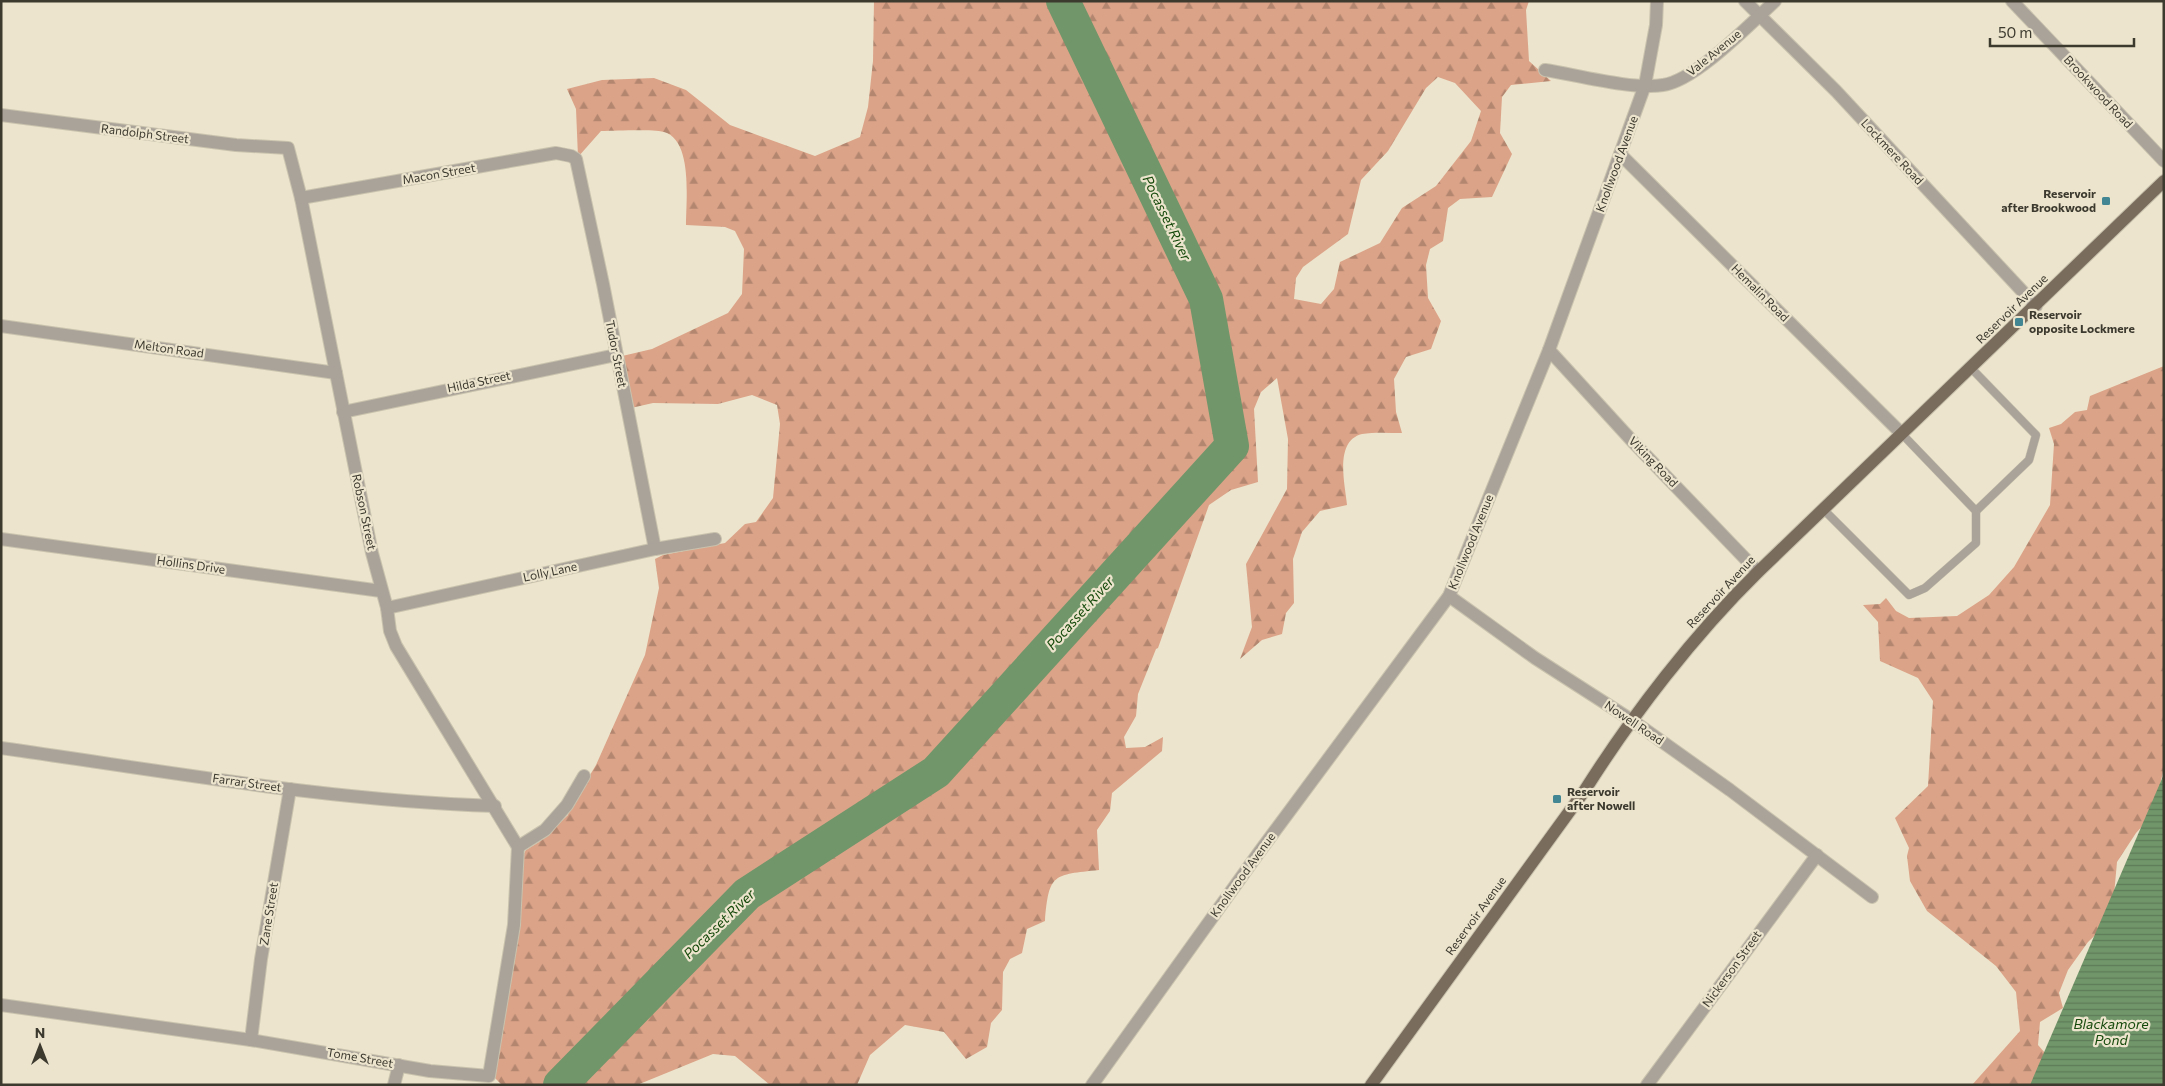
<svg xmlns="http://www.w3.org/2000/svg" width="2165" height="1086" viewBox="0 0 2165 1086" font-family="Commissioner,sans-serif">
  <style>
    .forest { fill: url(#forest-firs); fill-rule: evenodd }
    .water { fill: url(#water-rules) }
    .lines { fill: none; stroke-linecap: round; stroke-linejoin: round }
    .river { stroke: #71966a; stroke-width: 34 }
    .lane-casing { stroke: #c9c2ad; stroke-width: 9 }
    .street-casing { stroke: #c9c2ad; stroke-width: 14 }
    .primary-casing { stroke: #c9c2ad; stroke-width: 14 }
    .lane { stroke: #aaa39a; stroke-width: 8 }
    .street { stroke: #aaa39a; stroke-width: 12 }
    .primary { stroke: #7a6c5d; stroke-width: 12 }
    .poi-dot { fill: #428694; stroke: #ece4cc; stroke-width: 2 }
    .labels { text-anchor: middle; stroke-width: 4.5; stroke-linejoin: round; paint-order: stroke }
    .street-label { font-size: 12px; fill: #3c392f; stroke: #ece4cc }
    .poi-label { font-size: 12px; font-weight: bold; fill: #3c392f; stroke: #ece4cc; text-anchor: start }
    .water-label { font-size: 14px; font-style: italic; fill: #15490b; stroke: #ece4cc }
  </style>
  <defs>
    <pattern id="forest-firs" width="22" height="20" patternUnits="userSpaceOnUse" patternTransform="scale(1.25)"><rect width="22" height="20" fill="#dba388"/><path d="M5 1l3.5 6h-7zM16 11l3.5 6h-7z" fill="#b38670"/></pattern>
    <pattern id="water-rules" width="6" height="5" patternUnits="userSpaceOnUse" patternTransform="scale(1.25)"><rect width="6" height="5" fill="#71966a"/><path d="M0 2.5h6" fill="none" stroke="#5e7b58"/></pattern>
  </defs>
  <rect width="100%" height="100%" fill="#ece4cc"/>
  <g class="forest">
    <path d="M874,1H1529L1526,10L1529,61L1551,81L1511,85L1502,97L1500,133L1512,154L1492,197L1460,199L1448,208L1443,241L1430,249L1426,265L1428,298L1441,321L1431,349L1406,357L1394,379L1396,412L1402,433C1389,433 1374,432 1362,434C1334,441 1345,484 1347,505L1320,511L1302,532L1293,559L1294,603L1286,613L1282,634L1262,640L1240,659L1252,627L1246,564L1287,489L1288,439L1277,378L1261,392L1254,409L1258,482L1231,490L1209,505L1158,648L1156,649L1138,694L1136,716L1124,737L1126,748L1145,747L1163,737L1162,751L1112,793L1110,811L1097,830L1099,870C1053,875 1049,873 1045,921L1027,929L1022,953L1010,959L1003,972L1002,1010L991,1023L987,1047L966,1059L944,1032L905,1025L870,1055L857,1085H770L735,1056L713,1054L637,1085L501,1084L489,1072L523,855L526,850L539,842L568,815L569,810L596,765L645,655L659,588L655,559L663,555L725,543L745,524L756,522L773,498L780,424L777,405L752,395L718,404L653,403L631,408L618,357L652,349L728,313L742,294L744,249L735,231L725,227L686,225C686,201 693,140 664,132C650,129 617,131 601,131L578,157L576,109L567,89L602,80L654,78L686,90L730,125L815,156L860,137L868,107L873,61ZM1438,77L1455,83L1481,111L1471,141L1436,186L1402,208L1380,243L1340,262L1334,289L1321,304L1294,299L1296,278L1303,267L1348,234L1361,180L1388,151L1426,88Z"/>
    <polygon points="2164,366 2164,767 2154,813 2136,833 2117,862 2113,906 2106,925 2088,942 2068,970 2059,993 2063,1008 2040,1022 2038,1045 2052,1061 2042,1085 1972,1085 2020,1031 2016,992 1996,966 1927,911 1910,881 1907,856 1909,848 1895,818 1928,786 1933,701 1918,678 1880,661 1878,622 1863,605 1880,604 1886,598 1896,611 1909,618 1957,616 1989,595 2014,567 2050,505 2054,444 2049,428 2061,424 2075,412 2087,410 2090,396"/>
  </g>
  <polygon class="water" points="2164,774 2164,1085 2030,1085"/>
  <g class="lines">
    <polyline class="river" points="560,1085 747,894 936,772 1232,446 1206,299 1063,1"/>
    <defs>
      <g id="lane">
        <polyline points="1970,367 2036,435 2029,460 1976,511"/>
        <polyline points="1823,509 1909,595 1925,588 1976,543 1976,511 1901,433"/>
      </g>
      <g id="street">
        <polyline points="1745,1 1836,91 2036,306"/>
        <polyline points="2012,1 2164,161"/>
        <path d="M1545,70C1577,75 1632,90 1663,85C1695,81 1750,24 1775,1"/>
        <polyline points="1,115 236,145 288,148 301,198 372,553 387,608 390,631 396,646 518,847"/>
        <polyline points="1620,154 1901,433"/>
        <polyline points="301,198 556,153 571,156 576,159 603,284 655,549"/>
        <polyline points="1,326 336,373"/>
        <polyline points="1549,350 1634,443 1758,572"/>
        <polyline points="343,412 616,355"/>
        <polyline points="1,539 381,591"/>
        <polyline points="1449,596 1535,658 1633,721 1730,790 1872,897"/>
        <polyline points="387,608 655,549 715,539"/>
        <path d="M1,748C165,771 329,801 495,806"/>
        <polyline points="518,847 545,830 567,805 584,776"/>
        <polyline points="1,1005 251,1040 430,1071 489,1076 514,925 518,847"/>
        <polyline points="251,1040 261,959 290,789"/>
        <polyline points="394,1085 399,1065"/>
        <polyline points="1092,1085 1260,851 1449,596 1549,350 1645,85 1656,25 1657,1"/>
        <polyline points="1647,1085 1817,855"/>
      </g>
      <path id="primary" d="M1371,1085L1585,790C1633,714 1694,635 1758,572L2164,181"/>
    </defs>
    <use href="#lane" class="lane-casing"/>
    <use href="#street" class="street-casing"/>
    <use href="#primary" class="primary-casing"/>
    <use href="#lane" class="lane"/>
    <use href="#street" class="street"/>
    <use href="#primary" class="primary"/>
  </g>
  <g class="poi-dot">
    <rect x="2101" y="196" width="10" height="10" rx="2.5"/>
    <rect x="2014" y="317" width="10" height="10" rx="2.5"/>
    <rect x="1552" y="794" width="10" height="10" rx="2.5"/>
  </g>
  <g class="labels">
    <g class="street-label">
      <text transform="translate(1714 53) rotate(-39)" y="4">Vale Avenue</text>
      <text transform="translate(2098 92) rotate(47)" y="4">Brookwood Road</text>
      <text transform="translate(145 134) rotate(7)" y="4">Randolph Street</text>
      <text transform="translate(1892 152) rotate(47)" y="4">Lockmere Road</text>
      <text transform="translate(1617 164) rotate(-70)" y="4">Knollwood Avenue</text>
      <text transform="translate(439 174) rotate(-10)" y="4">Macon Street</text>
      <text transform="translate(1760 293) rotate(45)" y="4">Hemalin Road</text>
      <text transform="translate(2012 309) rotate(-44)" y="4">Reservoir Avenue</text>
      <text transform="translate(169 349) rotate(8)" y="4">Melton Road</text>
      <text transform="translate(616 354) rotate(79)" y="4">Tudor Street</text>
      <text transform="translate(479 382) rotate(-12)" y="4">Hilda Street</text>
      <text transform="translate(1653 462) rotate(46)" y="4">Viking Road</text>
      <text transform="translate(364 512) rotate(78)" y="4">Robson Street</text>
      <text transform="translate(1471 542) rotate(-68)" y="4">Knollwood Avenue</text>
      <text transform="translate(191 565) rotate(8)" y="4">Hollins Drive</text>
      <text transform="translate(550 572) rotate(-12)" y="4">Lolly Lane</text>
      <text transform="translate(1721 592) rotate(-47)" y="4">Reservoir Avenue</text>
      <text transform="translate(1634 723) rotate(34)" y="4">Nowell Road</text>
      <text transform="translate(247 783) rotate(8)" y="4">Farrar Street</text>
      <text transform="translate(1243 875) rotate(-54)" y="4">Knollwood Avenue</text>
      <text transform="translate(269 914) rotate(-81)" y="4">Zane Street</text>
      <text transform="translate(1476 916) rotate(-54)" y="4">Reservoir Avenue</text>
      <text transform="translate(1732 969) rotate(-54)" y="4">Nickerson Street</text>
      <text transform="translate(360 1058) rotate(10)" y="4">Tome Street</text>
    </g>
    <g class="poi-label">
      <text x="2096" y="198" text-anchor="end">Reservoir<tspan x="2096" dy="14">after Brookwood</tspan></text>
      <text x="2029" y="319">Reservoir<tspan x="2029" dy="14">opposite Lockmere</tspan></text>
      <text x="1567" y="796">Reservoir<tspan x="1567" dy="14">after Nowell</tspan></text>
    </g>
    <g class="water-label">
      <text transform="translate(1167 218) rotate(64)" y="5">Pocasset River</text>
      <text transform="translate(1080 613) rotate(-48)" y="5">Pocasset River</text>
      <text transform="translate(719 924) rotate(-44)" y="5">Pocasset River</text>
      <text x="2111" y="1029">Blackamore<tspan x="2111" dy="16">Pond</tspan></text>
    </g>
  </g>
  <rect width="2165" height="1086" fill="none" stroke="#3c392f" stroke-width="5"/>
  <g transform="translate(40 1046)" stroke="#ece4cc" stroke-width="4" paint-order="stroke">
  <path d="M0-4L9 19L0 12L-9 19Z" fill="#3c392f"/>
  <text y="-8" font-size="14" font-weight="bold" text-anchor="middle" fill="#3c392f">N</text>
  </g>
  <path d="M1990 38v8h144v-8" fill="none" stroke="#3c392f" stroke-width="2.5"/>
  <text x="1998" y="38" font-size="15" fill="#3c392f" stroke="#ece4cc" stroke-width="4" paint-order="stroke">50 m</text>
</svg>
